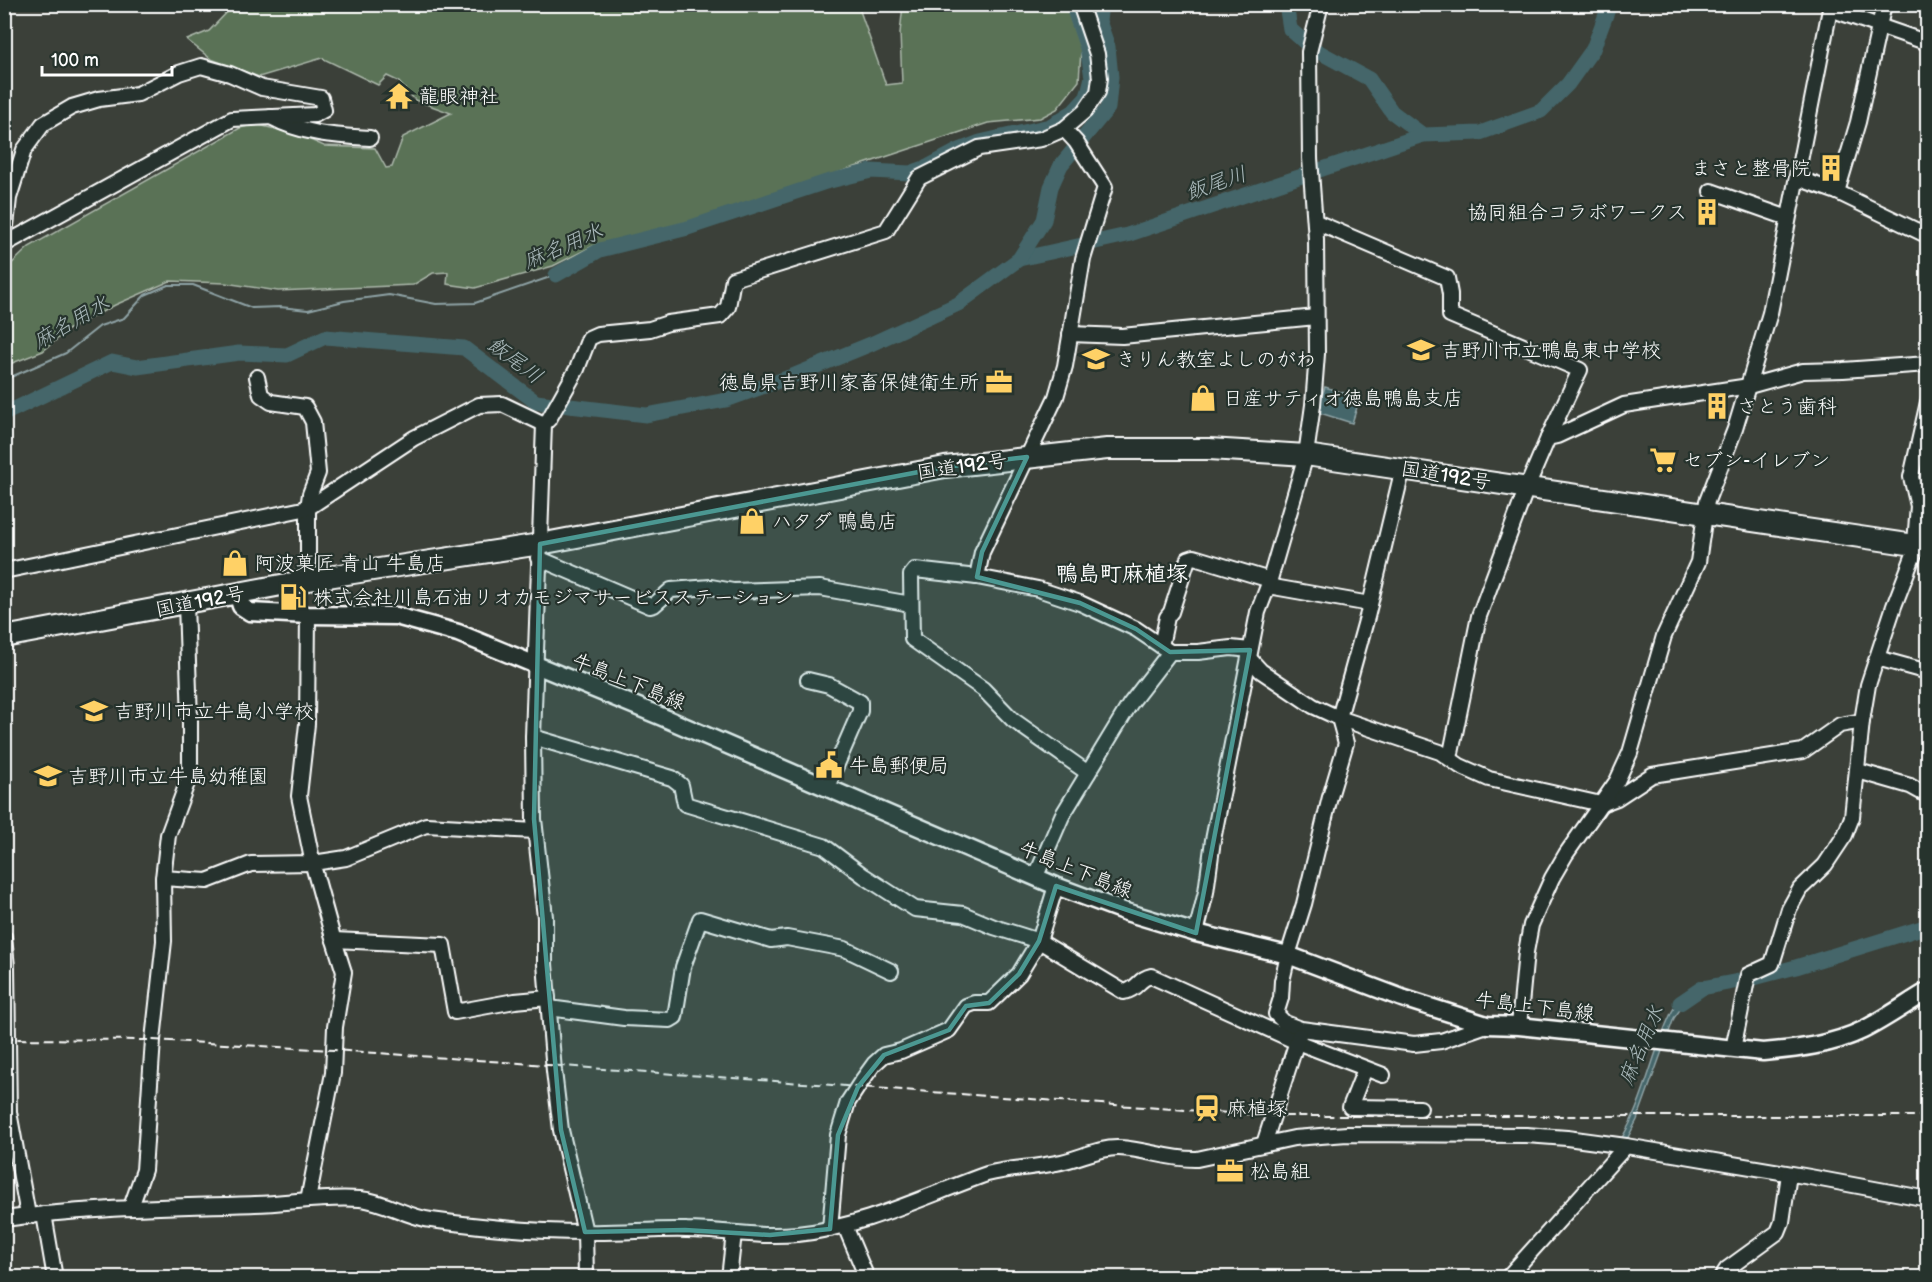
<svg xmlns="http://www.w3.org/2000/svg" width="1932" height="1282" viewBox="0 0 1932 1282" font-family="'Balsamiq Sans','Klee One',sans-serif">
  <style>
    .green { fill: #5a7257; stroke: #acb8ab; stroke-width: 1.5 }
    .water { fill: #44666a; stroke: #8fa3a6; stroke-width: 1.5 }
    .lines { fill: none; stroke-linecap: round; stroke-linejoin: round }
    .stream { stroke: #8fa3a6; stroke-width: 2 }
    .river { stroke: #44666a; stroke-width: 15 }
    .minor-casing { stroke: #fff; stroke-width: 18 }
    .major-casing { stroke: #fff; stroke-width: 21 }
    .highway-casing { stroke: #fff; stroke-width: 24 }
    .minor { stroke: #26332d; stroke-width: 14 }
    .major { stroke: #26332d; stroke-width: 16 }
    .highway { stroke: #26332d; stroke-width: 20 }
    .rail { stroke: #fff; stroke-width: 2; stroke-dasharray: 9 4.5; stroke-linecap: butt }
    .marked { fill: #4b9892; fill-opacity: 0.2; stroke: #4b9892; stroke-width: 4.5; stroke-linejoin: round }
    .labels { text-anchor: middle; stroke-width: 4.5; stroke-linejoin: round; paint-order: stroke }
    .poi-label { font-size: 20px; fill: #fff; stroke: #26332d; text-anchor: start }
    .street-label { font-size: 20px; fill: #fff; stroke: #26332d }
    .water-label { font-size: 21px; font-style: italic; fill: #abbabc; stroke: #26332d }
    .quarter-label { font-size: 22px; font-weight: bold; fill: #fff; stroke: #26332d }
  </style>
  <rect width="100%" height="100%" fill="#3b4039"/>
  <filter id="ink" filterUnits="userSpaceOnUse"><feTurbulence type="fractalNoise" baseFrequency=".0167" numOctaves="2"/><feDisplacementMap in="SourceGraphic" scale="12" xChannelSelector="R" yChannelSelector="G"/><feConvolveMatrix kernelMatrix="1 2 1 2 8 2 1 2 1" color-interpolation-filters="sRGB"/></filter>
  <g filter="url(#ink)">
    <polygon class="green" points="234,5 858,5 886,85 902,83 900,33 903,5 1063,5 1066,6 1081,50 1079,81 1057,109 1040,118 988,123 698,219 593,246 553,266 475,288 447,284 448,272 433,273 413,285 278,291 225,283 170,281 115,305 68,330 43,351 5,366 5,270 29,247 240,128 255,124 299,135 324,146 375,148 386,168 392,167 403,137 451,113 415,100 398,81 387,76 378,85 322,58 259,77 211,59 187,40 209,31"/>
    <g class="water">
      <polygon points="1325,387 1360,398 1352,423 1317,412"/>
      <path d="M1691,990L1701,992L1684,1004L1674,1018L1637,1120L1626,1141L1613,1150C1637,1122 1648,1071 1662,1035C1669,1017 1674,1002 1691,990Z"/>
    </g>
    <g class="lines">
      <g class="stream">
        <polyline points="1832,41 1834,23"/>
        <polyline points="4,380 66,353 100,326 124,318 145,295 168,285 193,285 252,308 280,307 308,310 344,301 389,295 436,304 475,303 556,275"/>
      </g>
      <g class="river">
        <polyline points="1286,4 1290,29 1310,47 1369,79 1392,112 1423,135"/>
        <polyline points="1019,259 1127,235 1423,135 1480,133 1541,111 1568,84 1593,49 1610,4"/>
        <polyline points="556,275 600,250 688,228 826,182 871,171 910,173 927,167 957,151 980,142 1050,126 1073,112 1087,97 1092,77 1087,48 1072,4"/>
        <polyline points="4,414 112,362 137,367 239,353 287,355 325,337 464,348 536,402 646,415 726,400 795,375 871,344 958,304 1019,259 1044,220 1051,187 1061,165 1108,108 1111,77 1108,47 1099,21 1101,4"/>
        <polyline points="1680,1003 1702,988 1754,978 1796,967 1928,926"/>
      </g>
      <defs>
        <g id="minor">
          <polyline points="1830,9 1928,43"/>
          <path d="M271,117C302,134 335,136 370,138"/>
          <polyline points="1064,129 1076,142 1105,187 1083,259 1065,366 1056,397 982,552 977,577 1038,589 1080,603 1136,629 1170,652 1198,652 1231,648 1250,650"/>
          <polyline points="1797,178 1837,192 1928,236"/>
          <polyline points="1711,191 1788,218"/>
          <polyline points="1837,192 1858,122 1884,4"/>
          <polyline points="1316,222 1447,278 1450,294 1450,315 1580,370 1548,438"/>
          <polyline points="4,245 9,198 24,150 43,124 72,107 99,99 138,94 179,73 201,66 230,74 262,88 321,98 324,110 315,115 232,119 5,244"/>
          <polyline points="1070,334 1122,336 1316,317"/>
          <polyline points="257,377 261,395 271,402 305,407 313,422 318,473 310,494 308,508 308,580"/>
          <polyline points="1403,468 1367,617 1339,718 1346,743 1330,797 1304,904 1288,955 1282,981 1281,998 1276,1014 1285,1023 1301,1029 1414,1044 1441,1041 1487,1025"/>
          <polyline points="538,558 650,606 654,605 671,590 711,587 733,591 820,588 911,604"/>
          <polyline points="4,571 308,508 414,438 479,405 502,404 544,424"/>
          <polyline points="977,577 915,570 911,575 912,639 983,689 1013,720 1088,773"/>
          <polyline points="1268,586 1370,604"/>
          <polyline points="1161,646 1167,617 1171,612 1188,559 1194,557 1270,580"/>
          <polyline points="1249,658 1261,671 1313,706 1339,718 1440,752 1460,766 1489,779 1601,804 1617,798 1652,775 1803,751 1840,725 1862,721"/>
          <polyline points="1877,658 1928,672"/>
          <polyline points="808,680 829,685 860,702 860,711 827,787"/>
          <path d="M533,737L672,778L681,785L685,804L824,846L864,876L915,909L963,914L994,927L1039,941L1124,992C1139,989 1137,979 1151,976L1297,1042L1383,1075"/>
          <polyline points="1450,758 1479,616 1527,487 1548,438 1557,436 1624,405 1749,386 1803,371 1843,370 1928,364"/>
          <polyline points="1858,771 1910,786 1928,796"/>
          <polyline points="1036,876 1062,816 1130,704 1170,652"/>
          <polyline points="163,878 207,881 251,864 313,863 346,858 426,825 535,831"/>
          <polyline points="1196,933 1206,892 1213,840 1258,612 1268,586 1306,455 1313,405 1317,354 1316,239 1310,158 1309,52 1321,4"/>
          <polyline points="4,937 7,967 9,1112 28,1215"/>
          <polyline points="334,940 443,945 455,1012 515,1001 548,998"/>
          <polyline points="549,1008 624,1018 670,1020 675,1017 683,967 700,919 771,940 787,938 845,949 891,971"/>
          <polyline points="1519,1026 1526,952 1531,925 1552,878 1566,854 1617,781 1630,753 1664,636 1698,562 1707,501 1735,429 1770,313 1831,4"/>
          <polyline points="1733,1049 1748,975 1772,964 1789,909 1800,889 1825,865 1845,835 1852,817 1862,721 1868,685 1894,606 1914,554 1918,506 1911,477 1928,402"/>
          <polyline points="1365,1069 1350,1107 1420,1108"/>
          <polyline points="1264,1144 1299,1035"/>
          <polyline points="308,1200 333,1073 335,1027 344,972 332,934 314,869 299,796 307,724 308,615"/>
          <polyline points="131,1207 144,1170 153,1040 164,941 163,878 168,835 190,775 190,720 186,604"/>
          <polyline points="44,1214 55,1278"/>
          <path d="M4,1219C88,1207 171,1207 255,1204C290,1203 325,1196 360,1199C385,1201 406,1217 431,1220C482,1227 535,1232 586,1232C620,1233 653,1229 687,1230C723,1230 760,1238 797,1234C863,1227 925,1196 987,1174C1010,1168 1033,1168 1056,1163C1077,1160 1099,1147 1119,1148C1146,1149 1170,1160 1197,1159L1294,1138L1347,1134L1526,1135L1567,1138L1626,1146L1810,1177L1928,1199"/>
          <polyline points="845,1226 867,1278"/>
          <polyline points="830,1229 838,1135 848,1102 861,1082 874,1064 884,1055 901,1051 949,1030 966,1006 974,1003 989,1003 1019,974 1039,941 1056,886"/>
          <polyline points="586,1278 585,1232 561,1130 554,1071 545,964 545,917 534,819 533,737 544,424 549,419 577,369 589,338 598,334 650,329 668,323 720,316 728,307 733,279 886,231 919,178 979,148 1041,139 1064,129 1085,111 1098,92 1100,78 1097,54 1080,4"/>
          <polyline points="729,1278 734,1233"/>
          <polyline points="1507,1278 1626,1146"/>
          <polyline points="1721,1278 1727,1269 1778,1232 1782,1222 1789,1174"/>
        </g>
        <path id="major" d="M237,593L241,606L250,612L308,615L396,616L458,633L660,716L1056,886L1126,912L1196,933L1288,955L1402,998L1487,1025L1519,1026L1763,1052C1797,1049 1832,1045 1863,1030C1885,1019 1906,1004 1928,991"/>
        <polyline id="highway" points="4,637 308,580 540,544 945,467 1107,449 1209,449 1306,455 1928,547"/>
      </defs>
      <use href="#minor" class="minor-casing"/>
      <use href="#major" class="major-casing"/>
      <use href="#highway" class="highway-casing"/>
      <use href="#minor" class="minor"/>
      <use href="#major" class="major"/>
      <use href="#highway" class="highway"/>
      <polyline class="rail" points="4,1039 153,1040 334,1050 1272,1116 1928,1116"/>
    </g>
  </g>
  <path class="marked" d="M1027,457L982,552L977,577L1080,603L1136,629L1170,652L1250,650L1196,933L1056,886L1039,941L1019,974L989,1003L966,1006L949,1030L884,1055L858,1087L838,1135L830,1229L770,1235L685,1230L585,1232L561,1130L534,819L540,544L945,467Z"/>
  <defs>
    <symbol id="temple-bare" viewBox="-9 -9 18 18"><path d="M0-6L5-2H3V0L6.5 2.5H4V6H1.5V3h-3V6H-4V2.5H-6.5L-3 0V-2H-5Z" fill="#ffd166" stroke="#26332d" stroke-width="2.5" paint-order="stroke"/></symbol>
    <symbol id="building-bare" viewBox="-9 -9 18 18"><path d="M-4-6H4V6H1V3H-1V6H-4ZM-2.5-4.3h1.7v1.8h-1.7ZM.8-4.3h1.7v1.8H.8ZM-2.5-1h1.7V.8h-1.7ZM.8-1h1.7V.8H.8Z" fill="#ffd166" stroke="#26332d" stroke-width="2.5" paint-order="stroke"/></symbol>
    <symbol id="school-bare" viewBox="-9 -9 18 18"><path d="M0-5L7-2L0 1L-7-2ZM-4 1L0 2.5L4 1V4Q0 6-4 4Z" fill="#ffd166" stroke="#26332d" stroke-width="2.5" paint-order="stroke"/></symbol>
    <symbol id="office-bare" viewBox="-9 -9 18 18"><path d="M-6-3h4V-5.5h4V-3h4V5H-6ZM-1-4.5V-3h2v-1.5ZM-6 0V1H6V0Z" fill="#ffd166" stroke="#26332d" stroke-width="2.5" paint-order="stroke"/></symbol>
    <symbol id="shop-bare" viewBox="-9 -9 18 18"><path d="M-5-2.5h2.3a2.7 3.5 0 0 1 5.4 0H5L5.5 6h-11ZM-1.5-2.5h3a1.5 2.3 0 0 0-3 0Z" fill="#ffd166" stroke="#26332d" stroke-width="2.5" paint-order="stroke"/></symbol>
    <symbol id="supermarket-bare" viewBox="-9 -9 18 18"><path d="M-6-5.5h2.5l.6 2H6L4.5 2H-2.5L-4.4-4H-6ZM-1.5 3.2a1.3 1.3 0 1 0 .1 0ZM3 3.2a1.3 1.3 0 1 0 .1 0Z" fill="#ffd166" stroke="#26332d" stroke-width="2.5" paint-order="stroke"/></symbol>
    <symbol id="fuel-bare" viewBox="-9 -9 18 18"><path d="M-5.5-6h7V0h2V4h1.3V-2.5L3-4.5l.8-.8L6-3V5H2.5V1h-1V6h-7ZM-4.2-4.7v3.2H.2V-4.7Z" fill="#ffd166" stroke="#26332d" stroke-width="2.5" paint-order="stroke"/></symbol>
    <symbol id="civic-bare" viewBox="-9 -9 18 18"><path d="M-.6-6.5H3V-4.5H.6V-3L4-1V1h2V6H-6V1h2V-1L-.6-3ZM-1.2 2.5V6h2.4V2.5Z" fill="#ffd166" stroke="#26332d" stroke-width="2.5" paint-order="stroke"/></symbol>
    <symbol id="station-bare" viewBox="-9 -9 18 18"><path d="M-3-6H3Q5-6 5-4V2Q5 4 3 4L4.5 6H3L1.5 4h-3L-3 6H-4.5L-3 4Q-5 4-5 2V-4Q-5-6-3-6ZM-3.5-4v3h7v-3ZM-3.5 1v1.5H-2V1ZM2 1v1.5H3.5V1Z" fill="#ffd166" stroke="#26332d" stroke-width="2.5" paint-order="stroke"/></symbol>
  </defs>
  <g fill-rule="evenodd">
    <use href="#temple-bare" x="380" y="77" width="38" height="38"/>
    <use href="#building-bare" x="1812" y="149" width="38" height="38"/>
    <use href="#building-bare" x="1688" y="193" width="38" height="38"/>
    <use href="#school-bare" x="1402" y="331" width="38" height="38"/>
    <use href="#school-bare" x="1077" y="340" width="38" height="38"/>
    <use href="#office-bare" x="980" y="363" width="38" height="38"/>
    <use href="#shop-bare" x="1184" y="379" width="38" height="38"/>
    <use href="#building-bare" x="1698" y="387" width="38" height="38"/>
    <use href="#supermarket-bare" x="1644" y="441" width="38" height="38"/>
    <use href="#shop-bare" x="733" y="502" width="38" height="38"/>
    <use href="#shop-bare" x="216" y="544" width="38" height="38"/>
    <use href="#fuel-bare" x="274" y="578" width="38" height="38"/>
    <use href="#school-bare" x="75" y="692" width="38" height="38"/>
    <use href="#civic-bare" x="810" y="746" width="38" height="38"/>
    <use href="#school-bare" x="29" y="757" width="38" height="38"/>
    <use href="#station-bare" x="1188" y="1089" width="38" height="38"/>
    <use href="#office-bare" x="1211" y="1152" width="38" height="38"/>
  </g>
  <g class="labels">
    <g class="poi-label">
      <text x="419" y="103">龍眼神社</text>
      <text x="1811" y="175" text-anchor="end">まさと整骨院</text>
      <text x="1687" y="219" text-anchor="end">協同組合コラボワークス</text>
      <text x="1441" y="357">吉野川市立鴨島東中学校</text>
      <text x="1116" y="366">きりん教室よしのがわ</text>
      <text x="979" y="389" text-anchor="end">徳島県吉野川家畜保健衛生所</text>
      <text x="1223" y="405">日産サティオ徳島鴨島支店</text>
      <text x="1737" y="413">さとう歯科</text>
      <text x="1683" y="467">セブン-イレブン</text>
      <text x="772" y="528">ハタダ 鴨島店</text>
      <text x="255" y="570">阿波菓匠 青山 牛島店</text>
      <text x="313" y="604">株式会社川島石油リオカモジマサービスステーション</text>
      <text x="114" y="718">吉野川市立牛島小学校</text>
      <text x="849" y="772">牛島郵便局</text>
      <text x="68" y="783">吉野川市立牛島幼稚園</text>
      <text x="1227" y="1115">麻植塚</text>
      <text x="1250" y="1178">松島組</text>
    </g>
    <g class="street-label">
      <text transform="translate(962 466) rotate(-8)" y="7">国道192号</text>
      <text transform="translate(1446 475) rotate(9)" y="7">国道192号</text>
      <text transform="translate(200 601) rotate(-11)" y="7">国道192号</text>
      <text transform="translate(629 681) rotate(22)" y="7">牛島上下島線</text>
      <text transform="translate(1076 869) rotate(22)" y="7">牛島上下島線</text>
      <text transform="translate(1535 1006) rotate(7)" y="7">牛島上下島線</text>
    </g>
    <g class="water-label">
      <text transform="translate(1216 183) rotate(-19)" y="7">飯尾川</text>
      <text transform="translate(563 246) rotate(-23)" y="7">麻名用水</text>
      <text transform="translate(71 322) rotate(-30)" y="7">麻名用水</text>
      <text transform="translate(515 360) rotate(37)" y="7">飯尾川</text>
      <text transform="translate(1641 1045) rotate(-67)" y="7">麻名用水</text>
    </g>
    <g class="quarter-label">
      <text x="1122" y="581">鴨島町麻植塚</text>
    </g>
  </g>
  <rect width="1932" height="1282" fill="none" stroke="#26332d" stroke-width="24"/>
  <rect x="12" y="12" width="1908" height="1258" fill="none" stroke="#fff" stroke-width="2" filter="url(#ink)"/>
  <path d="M42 66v9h130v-9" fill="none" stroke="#ffffff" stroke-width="3"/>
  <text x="51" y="66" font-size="18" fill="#ffffff" stroke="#26332d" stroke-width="4.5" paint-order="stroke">100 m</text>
</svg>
